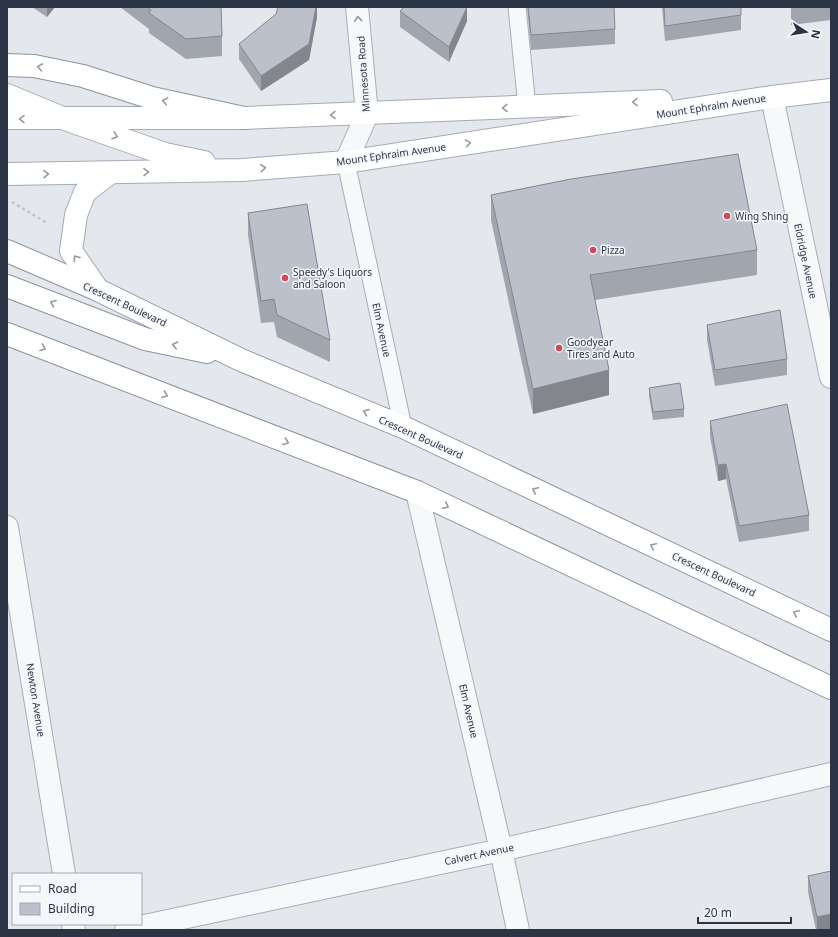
<svg xmlns="http://www.w3.org/2000/svg" width="838" height="937" viewBox="0 0 838 937" font-family="'Noto Sans',sans-serif">
  <style>
    .lines { fill: none; stroke-linecap: round; stroke-linejoin: round }
    .service-casing { stroke: #a9aeb7; stroke-width: 19 }
    .minor-casing { stroke: #a9aeb7; stroke-width: 24 }
    .primary-casing { stroke: #a3abb8; stroke-width: 24 }
    .trunk-casing { stroke: #8b94a3; stroke-width: 24 }
    .path { stroke: #c2c5cb; stroke-width: 2.5; stroke-dasharray: 3 3; stroke-linecap: butt }
    .service { stroke: #f7f8fa; stroke-width: 17 }
    .minor { stroke: #f7f8fa; stroke-width: 22 }
    .primary { stroke: #fff; stroke-width: 22 }
    .trunk { stroke: #fff; stroke-width: 22 }
    .wall { fill: #a1a5ae }
    .shaded-wall { fill: #83868d }
    .building { fill: #bbc0ca; stroke: #83868d }
    .oneway { stroke: #9196a0 }
    .oneway2 { stroke: #959aa2 }
    .poi-dot { fill: #d1495b; stroke: #f4f6f9; stroke-width: 1.5 }
    .labels { text-anchor: middle; stroke-width: 3; stroke-linejoin: round; paint-order: stroke }
    .street-label { font-size: 10px; fill: #2b3445; stroke: #f4f6f9 }
    .poi-label { font-size: 10px; fill: #2b3445; stroke: #f4f6f9; text-anchor: start }
  </style>
  <rect width="100%" height="100%" fill="#e4e7ec"/>
  <g class="lines">
    <defs>
      <g id="service">
        <polyline points="517,7 527,107"/>
        <polyline points="346,162 403,427"/>
      </g>
      <g id="minor">
        <polyline points="772,97 831,377"/>
        <polyline points="346,162 367,114 357,7"/>
        <polyline points="417,492 501,850 518,930"/>
        <polyline points="7,527 64,874"/>
        <polyline points="73,924 74,930"/>
        <polyline points="126,930 501,850 831,774"/>
      </g>
      <g id="primary">
        <polyline points="7,95 65,119 165,154 204,162"/>
        <polyline points="7,118 244,118 661,101"/>
        <polyline points="7,174 242,170 346,162 772,97 831,90"/>
        <polyline points="98,290 71,251 76,215 85,192 110,173"/>
      </g>
      <g id="trunk">
        <polyline points="7,65 34,66 83,76 152,98 244,118"/>
        <polyline points="7,251 98,290 241,360 403,427 831,630"/>
        <polyline points="7,286 145,339 207,352"/>
        <polyline points="7,334 417,492 831,688"/>
      </g>
    </defs>
    <use href="#service" class="service-casing"/>
    <use href="#minor" class="minor-casing"/>
    <use href="#primary" class="primary-casing"/>
    <use href="#trunk" class="trunk-casing"/>
    <polyline class="path" points="12,202 47,223"/>
    <use href="#service" class="service"/>
    <use href="#minor" class="minor"/>
    <use href="#primary" class="primary"/>
    <use href="#trunk" class="trunk"/>
  </g>
  <g class="wall">
    <polygon points="32,7 55,7 47,17"/>
    <polygon points="120,7 221,7 222,36 222,56 186,59 149,33 149,29"/>
    <polygon points="317,7 317,17 309,60 261,91 239,59 239,44"/>
    <polygon points="467,7 467,21 449,62 400,27 400,11"/>
    <polygon points="527,7 614,7 615,29 615,44 531,50"/>
    <polygon points="662,7 741,7 741,30 665,41"/>
    <polygon points="791,7 831,7 831,20 791,25"/>
    <polygon points="491,195 757,250 757,275 595,300 609,395 533,414 491,220"/>
    <polygon points="248,213 330,340 330,362 277,337 274,322 261,323 248,235"/>
    <polygon points="707,325 787,359 787,375 715,386 707,340"/>
    <polygon points="649,388 684,409 684,417 653,420 649,396"/>
    <polygon points="710,421 809,515 809,531 739,542 726,479 718,481 710,436"/>
    <polygon points="808,876 831,930 816,930 808,892"/>
  </g>
  <g class="shaded-wall">
    <polygon points="47,7 55,7 47,17"/>
    <polygon points="316,7 317,7 317,17 309,60 261,91 261,76"/>
    <polygon points="467,7 467,21 449,62 449,47"/>
    <polygon points="609,370 609,395 533,414 533,389"/>
    <polygon points="726,464 726,479 718,481 718,465"/>
    <polygon points="831,914 831,930 817,930 817,917"/>
  </g>
  <g class="building">
    <polygon points="147,7 221,7 222,36 186,39 149,13 151,10"/>
    <polygon points="278,7 316,7 309,44 261,76 239,44 276,14"/>
    <polygon points="404,7 467,7 449,47 400,11"/>
    <polygon points="528,7 614,7 615,29 531,35"/>
    <polygon points="664,7 741,7 741,15 665,26"/>
    <polygon points="738,154 757,250 590,275 609,370 533,389 491,195 571,179"/>
    <polygon points="307,204 330,340 277,315 274,299 261,301 248,213"/>
    <polygon points="780,310 787,359 715,370 707,325"/>
    <polygon points="680,383 684,409 653,412 649,388"/>
    <polygon points="787,404 809,515 739,526 726,464 718,465 710,421"/>
    <polygon points="831,871 831,914 817,917 808,876"/>
  </g>
  <defs><path id="oneway-chevron" d="M-2-3.5L2.5 0L-2 3.5" fill="none" stroke-width="1.6" stroke-linecap="round" stroke-linejoin="round"/></defs>
  <use class="oneway" href="#oneway-chevron" transform="translate(358 19) rotate(-96)"/>
  <g class="oneway2">
    <use href="#oneway-chevron" transform="translate(40 67) rotate(-170)"/>
    <use href="#oneway-chevron" transform="translate(165 101) rotate(-168)"/>
    <use href="#oneway-chevron" transform="translate(635 102) rotate(178)"/>
    <use href="#oneway-chevron" transform="translate(505 108) rotate(178)"/>
    <use href="#oneway-chevron" transform="translate(333 115) rotate(178)"/>
    <use href="#oneway-chevron" transform="translate(22 119) rotate(-179)"/>
    <use href="#oneway-chevron" transform="translate(115 136) rotate(19)"/>
    <use href="#oneway-chevron" transform="translate(468 143) rotate(-9)"/>
    <use href="#oneway-chevron" transform="translate(263 168) rotate(-5)"/>
    <use href="#oneway-chevron" transform="translate(146 172) rotate(-1)"/>
    <use href="#oneway-chevron" transform="translate(46 174) rotate(-1)"/>
    <use href="#oneway-chevron" transform="translate(76 258) rotate(-125)"/>
    <use href="#oneway-chevron" transform="translate(53 303) rotate(-159)"/>
    <use href="#oneway-chevron" transform="translate(175 345) rotate(-168)"/>
    <use href="#oneway-chevron" transform="translate(43 348) rotate(21)"/>
    <use href="#oneway-chevron" transform="translate(165 395) rotate(21)"/>
    <use href="#oneway-chevron" transform="translate(366 412) rotate(-157)"/>
    <use href="#oneway-chevron" transform="translate(286 442) rotate(21)"/>
    <use href="#oneway-chevron" transform="translate(535 490) rotate(-155)"/>
    <use href="#oneway-chevron" transform="translate(446 506) rotate(25)"/>
    <use href="#oneway-chevron" transform="translate(653 546) rotate(-155)"/>
    <use href="#oneway-chevron" transform="translate(796 613) rotate(-155)"/>
  </g>
  <g class="poi-dot">
    <circle cx="727" cy="216" r="4"/>
    <circle cx="593" cy="250" r="4"/>
    <circle cx="285" cy="278" r="4"/>
    <circle cx="559" cy="348" r="4"/>
  </g>
  <g class="labels">
    <g class="street-label">
      <text transform="translate(363 74) rotate(-94)" y="4">Minnesota Road</text>
      <text transform="translate(711 106) rotate(-9)" y="4">Mount Ephraim Avenue</text>
      <text transform="translate(391 154) rotate(-8)" y="4">Mount Ephraim Avenue</text>
      <text transform="translate(806 261) rotate(78)" y="4">Eldridge Avenue</text>
      <text transform="translate(125 304) rotate(25)" y="4">Crescent Boulevard</text>
      <text transform="translate(382 330) rotate(78)" y="4">Elm Avenue</text>
      <text transform="translate(421 437) rotate(24)" y="4">Crescent Boulevard</text>
      <text transform="translate(714 574) rotate(25)" y="4">Crescent Boulevard</text>
      <text transform="translate(36 700) rotate(81)" y="4">Newton Avenue</text>
      <text transform="translate(469 711) rotate(77)" y="4">Elm Avenue</text>
      <text transform="translate(479 854) rotate(-12)" y="4">Calvert Avenue</text>
    </g>
    <g class="poi-label">
      <text x="735" y="220">Wing Shing</text>
      <text x="601" y="254">Pizza</text>
      <text x="293" y="276">Speedy's Liquors<tspan x="293" dy="12">and Saloon</tspan></text>
      <text x="567" y="346">Goodyear<tspan x="567" dy="12">Tires and Auto</tspan></text>
    </g>
  </g>
  <rect width="838" height="937" fill="none" stroke="#2b3445" stroke-width="16"/>
  <rect x="12" y="873" width="130" height="52" fill="#f4f6f9" stroke="#a4a8b1"/>
  <rect x="20" y="886" width="20" height="6" fill="#ffffff" stroke="#a4a8b1"/>
  <text x="48" y="893" font-size="12" fill="#2b3445">Road</text>
  <rect x="20" y="903" width="20" height="12" fill="#bbc0ca" stroke="#a4a8b1"/>
  <text x="48" y="913" font-size="12" fill="#2b3445">Building</text>
  <g transform="translate(806 32) rotate(102)" stroke="#f4f6f9" stroke-width="3" paint-order="stroke">
  <path d="M0-3L7 15L0 10L-7 15Z" fill="#2b3445"/>
  <text y="-6" font-size="11" font-weight="bold" text-anchor="middle" fill="#2b3445">N</text>
  </g>
  <path d="M698 917v6h93v-6" fill="none" stroke="#2b3445" stroke-width="2"/>
  <text x="704" y="917" font-size="12" fill="#2b3445" stroke="#f4f6f9" stroke-width="3" paint-order="stroke">20 m</text>
</svg>
